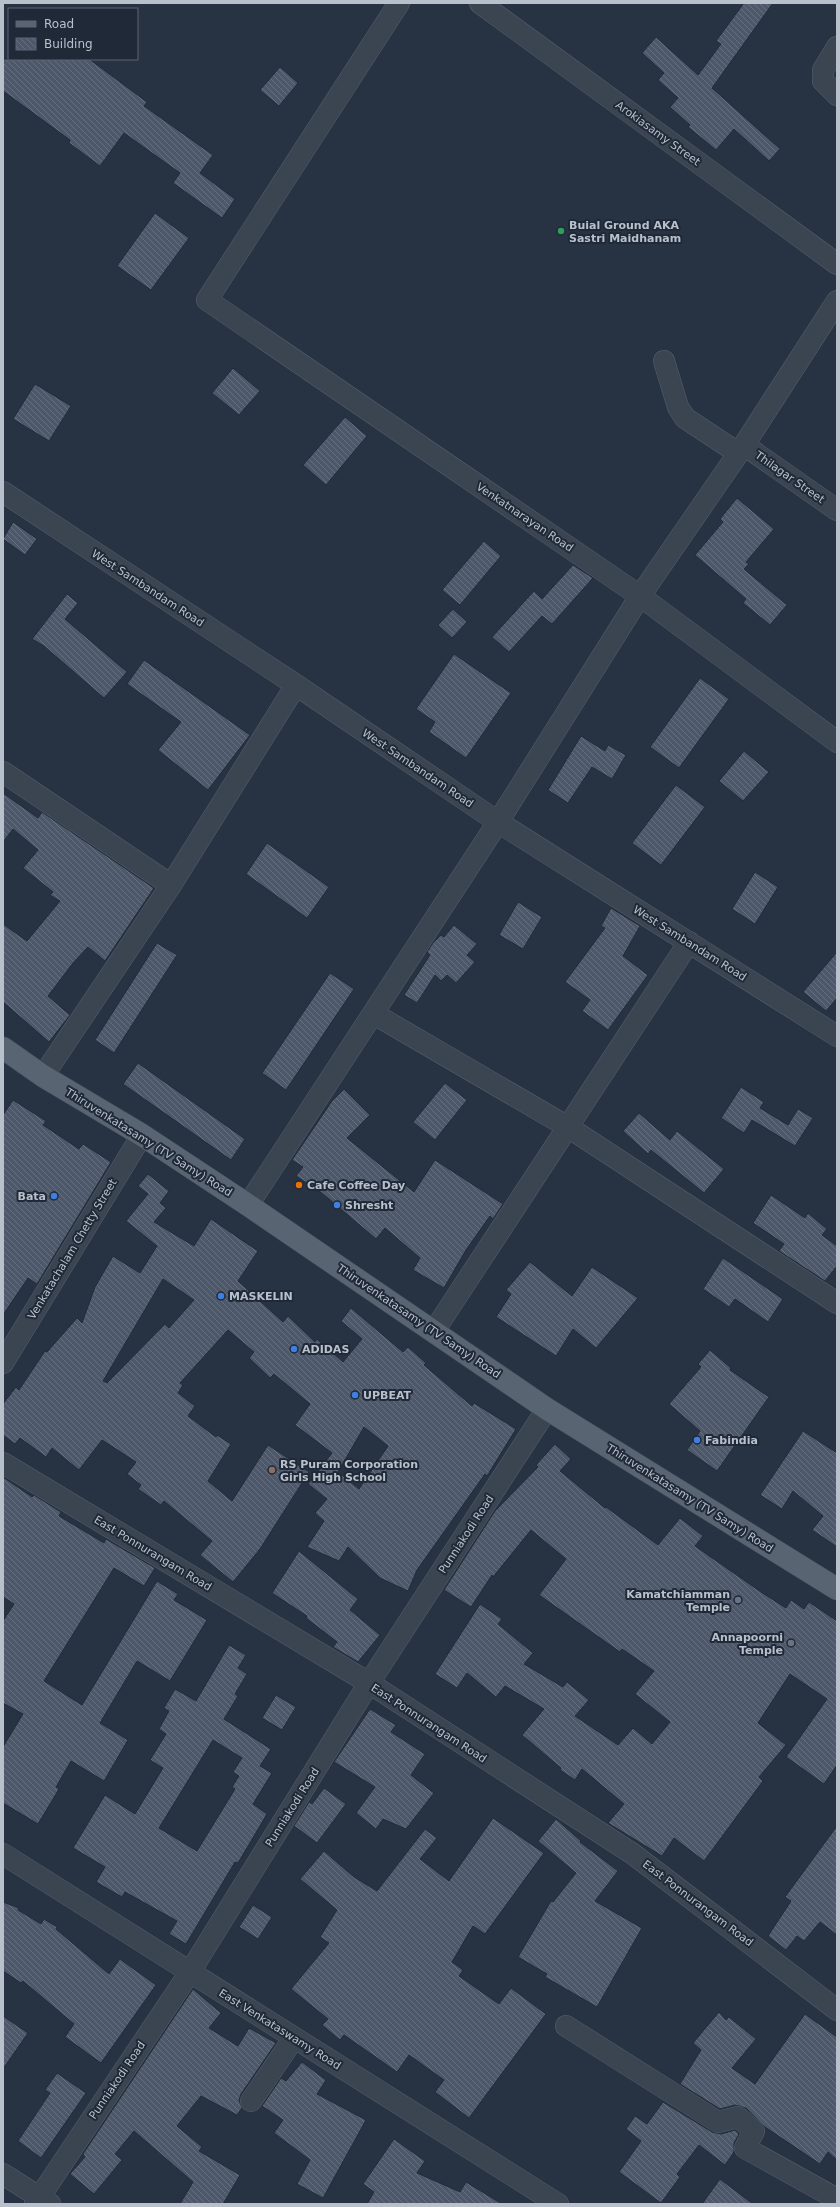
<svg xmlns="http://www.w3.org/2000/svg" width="840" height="2207" viewBox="0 0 840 2207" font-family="'DejaVu Sans',sans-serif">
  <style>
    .building { fill: url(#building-back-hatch); stroke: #222b39; fill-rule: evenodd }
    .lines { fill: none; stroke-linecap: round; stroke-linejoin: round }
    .minor-casing { stroke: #565f6c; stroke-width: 22 }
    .major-casing { stroke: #454d5b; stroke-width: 23 }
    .minor { stroke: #3b4552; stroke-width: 21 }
    .major { stroke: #596472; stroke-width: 22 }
    .leisure-dot { fill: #2e9e5b; stroke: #202938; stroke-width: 1.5 }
    .food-dot { fill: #e8710a; stroke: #202938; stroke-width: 1.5 }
    .shop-dot { fill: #3f7fe0; stroke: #202938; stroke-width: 1.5 }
    .education-dot { fill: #8d6e63; stroke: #202938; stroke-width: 1.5 }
    .worship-dot { fill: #6b7280; stroke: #202938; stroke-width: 1.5 }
    .labels { text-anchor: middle; stroke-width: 4; stroke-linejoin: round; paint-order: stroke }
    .street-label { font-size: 11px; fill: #b8c0cc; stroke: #202938 }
    .poi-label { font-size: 11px; font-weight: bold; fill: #b8c0cc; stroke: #202938; text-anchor: start }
  </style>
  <defs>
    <pattern id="building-back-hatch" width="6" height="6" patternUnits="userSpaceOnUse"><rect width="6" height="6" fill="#4d596b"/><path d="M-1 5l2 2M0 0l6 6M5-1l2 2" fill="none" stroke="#656f7f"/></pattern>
  </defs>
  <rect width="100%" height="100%" fill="#273242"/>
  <g class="building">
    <polygon points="744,3 773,3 712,88 780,149 769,161 734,129 716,150 688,127 690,125 670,107 678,98 658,80 664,73 642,53 656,37 698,75 721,44 716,41"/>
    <polygon points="3,59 89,59 147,102 144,106 213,155 200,173 235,199 222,218 173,183 180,173 124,133 100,166 69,143 70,140 3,91"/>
    <polygon points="280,67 298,83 279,106 260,90"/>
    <polygon points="155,213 189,238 151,290 117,266"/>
    <polygon points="233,368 260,391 239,415 212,393"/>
    <polygon points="35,384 71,406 49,441 13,419"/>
    <polygon points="345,417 367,436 326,485 303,465"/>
    <polygon points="737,498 774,529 746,562 749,564 744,569 787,605 770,625 743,603 746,599 695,555 723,522 720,519"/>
    <polygon points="13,522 37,539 25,555 3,539"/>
    <polygon points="484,541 501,556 460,605 442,590"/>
    <polygon points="573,565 593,578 552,624 542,616 509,652 492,637 534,591 542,599"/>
    <polygon points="67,594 78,603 65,619 127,672 104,698 44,646 32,639"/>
    <polygon points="453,609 467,622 452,638 438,625"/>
    <polygon points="454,654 511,693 466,758 429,732 435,722 416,709"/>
    <polygon points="144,660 250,735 208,790 158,750 181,722 127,684"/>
    <polygon points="700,678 729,699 679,768 650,747"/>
    <polygon points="581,736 605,751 608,745 626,755 612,779 592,767 568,803 548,790"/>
    <polygon points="744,751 769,772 743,801 719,781"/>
    <polygon points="676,785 705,807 661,865 632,843"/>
    <polygon points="3,793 38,818 42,812 154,888 105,961 88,947 73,963 48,996 70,1015 49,1042 3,1002 3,924 27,941 60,901 50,895 53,892 23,868 38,850 13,829 3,842"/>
    <polygon points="267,843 329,887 307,918 246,874"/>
    <polygon points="755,872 778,887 755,924 732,909"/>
    <polygon points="518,902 542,917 523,949 499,935"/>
    <polygon points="611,908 640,926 623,956 648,975 608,1030 582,1011 590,1000 565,982 605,928 601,926"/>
    <polygon points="454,925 477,944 467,955 475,962 456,983 447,975 441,981 435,975 417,1003 404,995 430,955 427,952 433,943 441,935 444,937"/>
    <polygon points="157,943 177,955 114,1053 95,1040"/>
    <polygon points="837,952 837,998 826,1011 803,992"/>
    <polygon points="330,973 354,989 286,1090 262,1073"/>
    <polygon points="138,1063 245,1139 231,1160 123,1084"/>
    <polygon points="445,1083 467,1100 435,1140 413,1122"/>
    <polygon points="741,1087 764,1102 760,1108 788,1125 798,1109 813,1118 795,1146 752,1120 744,1133 721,1118"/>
    <polygon points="344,1089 370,1115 347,1138 414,1192 435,1160 503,1204 493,1219 490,1216 466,1250 444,1288 413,1270 420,1258 385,1228 376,1239 322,1193 296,1176 303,1167 292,1160 332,1101"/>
    <polygon points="13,1100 46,1121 43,1125 79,1149 83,1144 111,1162 37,1284 28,1278 3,1315 3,1115"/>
    <polygon points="639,1113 670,1140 677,1131 724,1169 704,1193 651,1150 648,1154 623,1131"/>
    <path d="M148,1174L169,1191L160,1203L166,1208L154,1222L194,1246L211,1219L258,1251L238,1281L283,1322L288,1316L315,1342L317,1339L343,1362L362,1339L341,1321L351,1308L403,1352L408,1347L426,1363L424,1365L472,1406L474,1403L516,1429L487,1476L485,1474L417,1570L408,1591L380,1578L348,1547L339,1561L307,1547L324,1521L315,1513L327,1499L308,1484L332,1453L295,1425L310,1404L274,1374L270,1378L249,1358L254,1352L228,1330L180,1383L183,1385L178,1393L195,1406L188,1416L216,1437L217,1435L231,1444L208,1481L232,1501L268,1445L309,1472L260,1549L233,1582L200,1555L212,1541L164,1501L161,1505L138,1489L141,1485L127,1474L136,1462L102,1440L79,1470L52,1448L46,1457L20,1438L15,1444L3,1435V1404L16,1387L19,1390L45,1351L47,1352L77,1318L82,1323L95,1287L113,1256L140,1273L157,1246L126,1221L148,1194L138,1186ZM163,1279L194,1300L169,1328L165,1324L107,1383L103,1381ZM364,1427L388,1446L359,1489L338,1472Z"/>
    <polygon points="771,1195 805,1218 808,1213 827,1229 822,1235 837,1246 837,1266 825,1281 779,1251 784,1244 753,1223"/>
    <polygon points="723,1258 783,1299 768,1322 735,1299 729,1307 703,1289"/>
    <polygon points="530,1262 572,1296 592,1267 638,1298 596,1348 573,1329 556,1356 496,1317 511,1294 506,1290"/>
    <polygon points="710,1350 731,1368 730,1370 769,1397 717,1471 687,1450 700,1431 669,1404 701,1367 698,1364"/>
    <polygon points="803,1431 837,1453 837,1547 812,1530 823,1516 793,1491 782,1509 760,1495"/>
    <polygon points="555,1444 571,1459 560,1471 605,1508 606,1507 658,1545 680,1518 703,1536 695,1546 761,1592 786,1608 791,1600 804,1609 809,1602 837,1621 837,1765 824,1784 786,1757 827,1699 790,1674 758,1723 786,1745 759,1777 763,1781 704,1861 674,1838 662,1856 608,1823 624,1804 582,1769 575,1780 560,1770 561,1768 522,1735 544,1709 505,1686 496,1697 467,1673 457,1688 435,1674 480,1604 502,1619 498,1624 533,1653 524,1664 563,1687 567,1682 589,1700 575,1716 618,1745 633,1728 652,1744 670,1722 635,1694 654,1671 622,1649 620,1652 539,1595 566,1559 531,1530 493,1577 492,1575 471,1607 444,1590 495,1511 538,1467 536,1465"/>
    <polygon points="3,1477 32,1497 34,1495 61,1512 59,1516 104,1543 106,1539 155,1568 144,1586 114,1568 44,1681 82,1705 157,1581 178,1594 174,1600 207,1620 170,1681 137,1661 100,1723 128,1740 104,1781 71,1761 56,1787 59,1789 38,1824 3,1803 3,1747 23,1714 3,1703 3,1621 14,1604 3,1597"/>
    <polygon points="299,1551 358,1599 350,1610 380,1635 358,1662 333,1647 337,1642 306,1618 307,1616 272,1593"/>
    <path d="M229,1645L246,1655L238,1668L247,1674L235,1694L238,1696L224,1719L271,1749L260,1766L272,1773L253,1804L267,1814L238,1863L235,1862L186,1944L169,1934L177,1921L125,1892L122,1897L96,1882L105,1867L73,1848L105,1795L135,1814L163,1768L150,1760L166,1734L159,1729L169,1711L164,1708L175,1689L196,1701ZM213,1740L242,1758L233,1772L239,1776L232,1787L235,1789L197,1851L159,1828Z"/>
    <polygon points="276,1695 296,1707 282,1730 262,1718"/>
    <polygon points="370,1709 396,1725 391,1732 425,1754 411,1775 434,1793 406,1829 383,1819 376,1829 356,1813 375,1787 334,1762"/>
    <polygon points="324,1788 346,1804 317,1843 294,1826 309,1802 312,1804"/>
    <polygon points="493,1818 544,1853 485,1934 473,1926 452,1962 463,1970 459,1976 499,2004 511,1988 546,2014 469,2118 435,2092 444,2080 409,2055 397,2072 344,2035 340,2040 322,2025 328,2019 291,1989 329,1943 320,1937 337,1910 300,1879 324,1851 354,1877 377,1891 425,1829 437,1838 420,1859 449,1881"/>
    <polygon points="556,1819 581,1841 580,1842 618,1871 595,1901 642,1928 597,2007 545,1977 547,1974 518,1957 551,1901 553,1902 576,1873 538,1841"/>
    <polygon points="837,1826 837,1935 820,1922 804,1941 797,1936 786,1950 768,1936 791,1901 785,1897"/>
    <polygon points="3,1902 19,1908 18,1910 41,1924 44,1919 57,1927 56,1929 109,1974 120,1959 156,1985 101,2063 65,2037 74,2024 23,1981 21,1983 3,1971"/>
    <polygon points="253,1905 272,1917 258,1939 239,1927"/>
    <polygon points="193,1989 221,2013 209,2028 238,2046 249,2028 276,2043 241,2094 239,2100 242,2108 237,2115 201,2096 177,2126 202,2147 199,2151 240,2175 223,2204 180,2204 193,2182 134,2131 115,2154 122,2160 94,2194 70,2174 85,2157 83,2154"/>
    <polygon points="719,2012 726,2020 729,2017 756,2039 732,2068 755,2084 805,2014 837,2037 837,2160 828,2152 820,2164 765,2127 746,2108 735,2105 720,2109 680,2084 701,2050 693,2043"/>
    <polygon points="3,2016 28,2033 3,2069"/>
    <polygon points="302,2062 326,2080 317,2094 366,2120 323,2198 297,2184 310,2160 274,2133 283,2120 262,2106 281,2078 286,2081"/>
    <polygon points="57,2073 86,2093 41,2158 18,2141 50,2093 45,2090"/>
    <polygon points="663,2102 712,2132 721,2134 735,2130 739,2134 734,2143 734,2152 725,2165 699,2145 677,2174 680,2177 661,2203 619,2172 641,2141 626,2129 635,2116 647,2124"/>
    <polygon points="394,2139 425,2161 417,2173 460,2192 466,2182 502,2204 367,2204 374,2192 363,2184"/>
    <polygon points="720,2179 753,2204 702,2204"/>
  </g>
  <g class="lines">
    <defs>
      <g id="minor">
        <polyline points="399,3 207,300 640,596 837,742"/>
        <polyline points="480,3 837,264"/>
        <polyline points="837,47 823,70 823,81 837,95"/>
        <polyline points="664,361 678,407 685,418 738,453"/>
        <polyline points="744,445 837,510"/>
        <polyline points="3,492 296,685 498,822 837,1036"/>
        <polyline points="3,772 171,885"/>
        <polyline points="374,1014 568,1127 837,1303"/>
        <polyline points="43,1076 171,885 296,685"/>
        <polyline points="248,1205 498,822 640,596 744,445 837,301"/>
        <polyline points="434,1331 689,942"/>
        <polyline points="3,1363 142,1135"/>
        <polyline points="3,1463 369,1683 633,1854 837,2010"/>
        <polyline points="3,1854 558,2204"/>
        <polyline points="566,2026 718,2122 738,2117 754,2131 745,2148 837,2199"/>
        <polyline points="251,2101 294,2038"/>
        <polyline points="3,2174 50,2204"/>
        <polyline points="35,2204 190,1972 369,1683 547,1409"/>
      </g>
      <polyline id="major" points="3,1048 43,1076 142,1135 248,1205 547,1409 837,1589"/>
    </defs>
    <use href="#minor" class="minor-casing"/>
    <use href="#major" class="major-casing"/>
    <use href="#minor" class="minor"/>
    <use href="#major" class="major"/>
  </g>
  <circle class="leisure-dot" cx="561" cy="231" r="4"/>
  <circle class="food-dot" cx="299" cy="1185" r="4"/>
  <g class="shop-dot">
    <circle cx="54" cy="1196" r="4"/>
    <circle cx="337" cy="1205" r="4"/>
    <circle cx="221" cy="1296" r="4"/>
    <circle cx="294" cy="1349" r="4"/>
    <circle cx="355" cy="1395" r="4"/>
    <circle cx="697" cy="1440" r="4"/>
  </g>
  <circle class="education-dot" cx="272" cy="1470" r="4"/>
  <g class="worship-dot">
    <circle cx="738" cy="1600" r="4"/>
    <circle cx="791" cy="1643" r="4"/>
  </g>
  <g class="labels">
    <g class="street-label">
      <text transform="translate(658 133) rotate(36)" y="4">Arokiasamy Street</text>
      <text transform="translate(790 477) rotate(35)" y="4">Thilagar Street</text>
      <text transform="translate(525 517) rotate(34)" y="4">Venkatnarayan Road</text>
      <text transform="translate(148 588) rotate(33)" y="4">West Sambandam Road</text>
      <text transform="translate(418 768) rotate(34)" y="4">West Sambandam Road</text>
      <text transform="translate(690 943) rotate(32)" y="4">West Sambandam Road</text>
      <text transform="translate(149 1142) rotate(32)" y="4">Thiruvenkatasamy (TV Samy) Road</text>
      <text transform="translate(72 1249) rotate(-59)" y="4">Venkatachalam Chetty Street</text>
      <text transform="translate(419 1321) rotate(34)" y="4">Thiruvenkatasamy (TV Samy) Road</text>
      <text transform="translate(690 1498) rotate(32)" y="4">Thiruvenkatasamy (TV Samy) Road</text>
      <text transform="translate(466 1534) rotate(-57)" y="4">Punniakodi Road</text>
      <text transform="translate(153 1553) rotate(31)" y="4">East Ponnurangam Road</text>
      <text transform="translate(429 1723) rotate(33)" y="4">East Ponnurangam Road</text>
      <text transform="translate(292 1807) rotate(-58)" y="4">Punniakodi Road</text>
      <text transform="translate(698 1903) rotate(37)" y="4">East Ponnurangam Road</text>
      <text transform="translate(280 2029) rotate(32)" y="4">East Venkataswamy Road</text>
      <text transform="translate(117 2080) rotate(-56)" y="4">Punniakodi Road</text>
    </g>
    <g class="poi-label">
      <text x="569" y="229">Buial Ground AKA<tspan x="569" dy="13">Sastri Maidhanam</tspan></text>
      <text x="307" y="1189">Cafe Coffee Day</text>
      <text x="46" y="1200" text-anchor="end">Bata</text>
      <text x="345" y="1209">Shresht</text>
      <text x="229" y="1300">MASKELIN</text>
      <text x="302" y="1353">ADIDAS</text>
      <text x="363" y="1399">UPBEAT</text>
      <text x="705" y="1444">Fabindia</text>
      <text x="280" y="1468">RS Puram Corporation<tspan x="280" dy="13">Girls High School</tspan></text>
      <text x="730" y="1598" text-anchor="end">Kamatchiamman<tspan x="730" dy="13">Temple</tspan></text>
      <text x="783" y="1641" text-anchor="end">Annapoorni<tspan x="783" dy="13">Temple</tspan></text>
    </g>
  </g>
  <rect width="840" height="2207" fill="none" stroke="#b8c0cc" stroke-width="8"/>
  <rect x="8" y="8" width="130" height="52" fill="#202938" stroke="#5d6573"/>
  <rect x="16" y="21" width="20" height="6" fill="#596472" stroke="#5d6573"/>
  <text x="44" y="28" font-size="12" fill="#b8c0cc">Road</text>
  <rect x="16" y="38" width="20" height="12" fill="url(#building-back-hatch)" stroke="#5d6573"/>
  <text x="44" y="48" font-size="12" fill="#b8c0cc">Building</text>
</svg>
